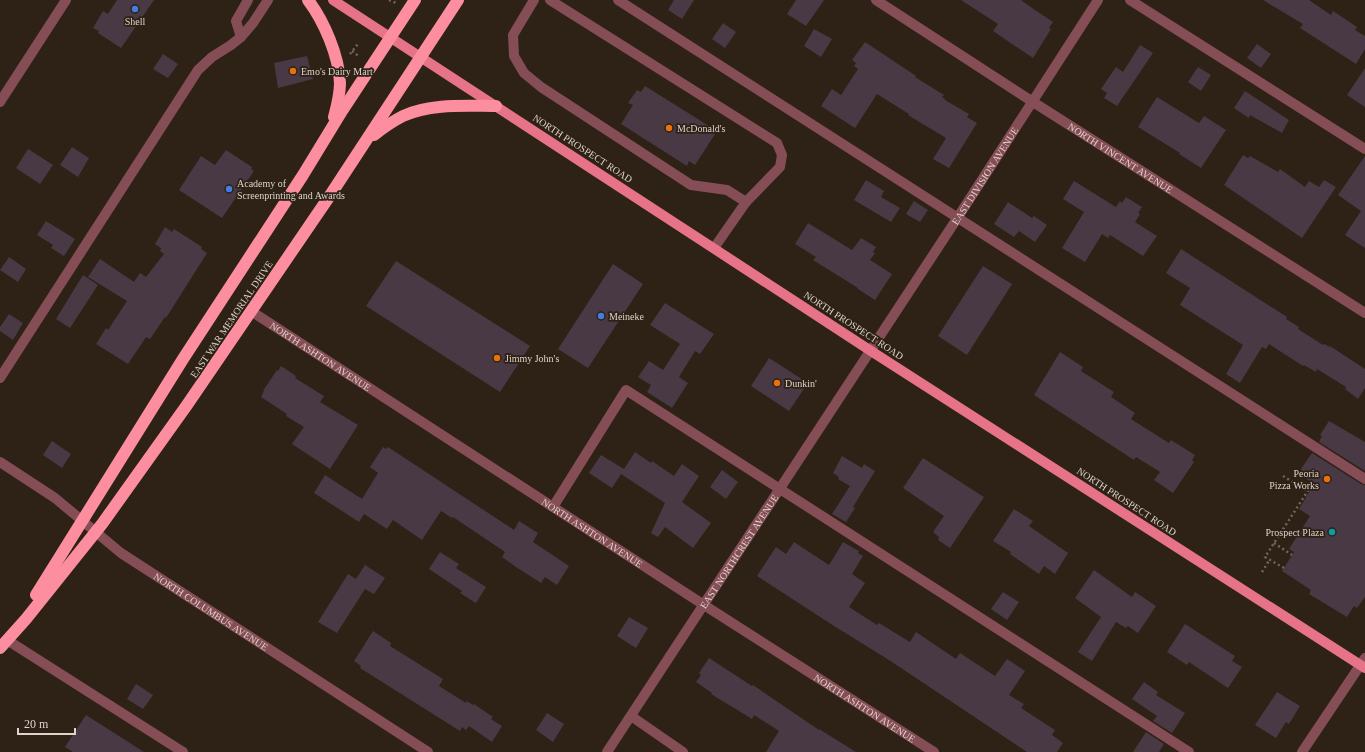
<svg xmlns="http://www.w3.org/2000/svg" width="1365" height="752" viewBox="0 0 1365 752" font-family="Georgia,serif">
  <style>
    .building { fill: #483945 }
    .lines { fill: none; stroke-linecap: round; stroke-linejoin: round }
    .path { stroke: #71665b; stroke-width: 2.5; stroke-dasharray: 2 3; stroke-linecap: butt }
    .minor { stroke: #854e56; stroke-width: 10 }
    .major { stroke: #e67387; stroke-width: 10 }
    .highway { stroke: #fd8e9f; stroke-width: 12 }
    .shop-dot { fill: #3f7fe0; stroke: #2e2115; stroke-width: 1.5 }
    .food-dot { fill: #e8710a; stroke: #2e2115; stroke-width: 1.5 }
    .culture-dot { fill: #0f9aa8; stroke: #2e2115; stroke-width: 1.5 }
    .labels { text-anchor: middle; stroke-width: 3.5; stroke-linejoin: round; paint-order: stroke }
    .poi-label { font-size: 10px; fill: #ddd4cc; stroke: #2e2115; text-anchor: start }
    .street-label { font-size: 10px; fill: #ddd4cc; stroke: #2e2115 }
  </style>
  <rect width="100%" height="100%" fill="#2e2115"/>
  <g class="building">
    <polygon points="117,0 154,0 121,48 98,33 99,31 93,28 103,11 108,14"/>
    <polygon points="674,0 694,0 682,19 668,10"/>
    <polygon points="796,0 824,0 806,26 787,14"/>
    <polygon points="961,0 1021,0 1032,8 1053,22 1049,28 1051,29 1033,58 993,31 998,24"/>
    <polygon points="1263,0 1309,0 1331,15 1333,11 1357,27 1355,30 1365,36 1365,49 1356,64 1300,28 1303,24"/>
    <polygon points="723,23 736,32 725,48 712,39"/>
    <polygon points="814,29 832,39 821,57 804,46"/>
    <polygon points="865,42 916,76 915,77 944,95 942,97 945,99 945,100 969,114 967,117 977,123 949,168 933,159 946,138 908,115 909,114 877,94 855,128 821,106 832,89 841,95 858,69 854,66 856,63 852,60"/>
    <polygon points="1257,44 1271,54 1261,68 1247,58"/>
    <polygon points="1140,45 1153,53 1117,106 1104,98 1107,93 1101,89 1116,67 1123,72"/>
    <polygon points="163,54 178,64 168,78 153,69"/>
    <polygon points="307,56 313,79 278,88 274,63"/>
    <polygon points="1198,67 1211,75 1201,91 1188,82"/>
    <polygon points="1365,68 1365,107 1347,95"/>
    <polygon points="645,86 717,131 695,165 689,161 687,166 621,124 633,105 628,103 637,90 641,92"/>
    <polygon points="1245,91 1289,120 1282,133 1250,115 1249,118 1234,108"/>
    <polygon points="1157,97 1199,123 1204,116 1226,130 1201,168 1179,154 1180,153 1138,127"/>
    <polygon points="72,147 89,158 78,177 60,165"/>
    <polygon points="28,149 53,165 40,184 16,168"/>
    <polygon points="226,150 252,167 251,169 254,171 222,218 179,190 201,156 215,165"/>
    <polygon points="1243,155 1248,158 1250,156 1278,172 1280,169 1305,187 1309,181 1319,187 1324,180 1336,187 1302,238 1224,185"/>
    <polygon points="1365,156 1365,248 1345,235 1361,211 1338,195"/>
    <polygon points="866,180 884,191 881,197 900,208 891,222 854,200"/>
    <polygon points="1074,181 1116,207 1120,201 1122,203 1126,197 1142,207 1138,213 1140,214 1135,222 1157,236 1143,256 1110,235 1108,238 1102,234 1085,262 1062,248 1084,212 1063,199"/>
    <polygon points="914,201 928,210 920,222 906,214"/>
    <polygon points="1008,202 1032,218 1034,216 1047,225 1035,242 1019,231 1014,237 994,224"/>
    <polygon points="46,221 75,239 64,256 51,248 53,245 37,235"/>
    <polygon points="808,223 852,250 861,238 876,247 873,252 875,253 870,260 892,274 875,300 858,289 858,288 813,260 816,257 795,244"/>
    <polygon points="165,227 172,232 174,229 202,247 201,249 207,253 166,318 165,317 150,339 146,337 128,364 96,344 106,328 108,330 127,301 88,277 100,259 134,282 140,273 146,277 164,254 160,251 161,248 155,244"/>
    <polygon points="1181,249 1287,317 1286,319 1299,327 1298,329 1323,345 1324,344 1330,347 1330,346 1365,369 1365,388 1358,399 1345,389 1346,387 1317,369 1316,372 1304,365 1303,366 1269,344 1266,349 1262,347 1240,383 1226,374 1243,345 1180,305 1190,288 1166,273"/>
    <polygon points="9,257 26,269 18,282 0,270"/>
    <polygon points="396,261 530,346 500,392 366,306"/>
    <polygon points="613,264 643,284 588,368 558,349"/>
    <polygon points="983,266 1012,284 967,355 938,336"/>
    <polygon points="83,275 98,285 70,328 56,319"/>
    <polygon points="665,303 714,334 700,354 695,351 679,377 688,383 672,408 647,392 651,385 638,377 649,361 663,370 680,344 650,325"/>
    <polygon points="9,314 23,323 13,340 0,331 0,327"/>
    <polygon points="1060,352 1083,367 1081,371 1114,392 1111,397 1135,413 1131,419 1169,443 1171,440 1195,455 1192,460 1194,462 1173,493 1154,480 1160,472 1136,457 1134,460 1034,395"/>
    <polygon points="769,358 808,383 789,411 751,386"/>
    <polygon points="281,366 296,376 295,378 324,396 320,402 358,425 330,469 292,444 304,427 286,416 287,414 261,397 264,391 263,391 277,370 278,371"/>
    <polygon points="1329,421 1365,442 1365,471 1319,442 1322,436 1320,435"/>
    <polygon points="52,441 71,454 62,468 43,455"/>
    <polygon points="383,447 386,449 388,447 514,530 519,521 538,533 533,542 569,566 557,585 545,577 541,583 516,567 502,557 505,552 453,517 452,518 441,511 422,540 393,520 387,529 364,514 359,522 314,493 325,475 362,499 378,473 370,467"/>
    <polygon points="635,452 651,463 652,461 674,476 682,464 699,476 682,502 711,523 693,548 665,527 658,537 651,533 665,503 621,474 612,488 589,473 601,455 624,469"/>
    <polygon points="1312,453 1361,484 1365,485 1365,597 1357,608 1354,606 1347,617 1309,594 1311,590 1282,571 1294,552 1289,549 1310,516 1299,509 1314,484 1302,476 1301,469"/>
    <polygon points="842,456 862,468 864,464 875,471 853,507 855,508 846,522 832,514 850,486 838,479 839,477 833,473"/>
    <polygon points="923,458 984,497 950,548 938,540 939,537 933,532 944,516 903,488"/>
    <polygon points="722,470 738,482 726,499 710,487"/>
    <polygon points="1014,509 1033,521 1029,526 1068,553 1055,574 1044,566 1039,574 1010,554 1011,552 993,541"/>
    <polygon points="794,542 829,565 843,542 859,551 858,553 863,556 852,574 865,583 849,607 877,625 879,623 910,642 916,632 956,659 960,653 995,676 1007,659 1025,671 1009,695 1024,704 1021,708 1055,730 1052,735 1063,743 1057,752 1027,752 889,660 834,626 757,576 776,547 786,554"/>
    <polygon points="440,552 459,564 456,568 486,587 476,603 460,593 462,591 429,569"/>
    <polygon points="365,565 385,578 374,594 365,589 337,633 318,622 348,574 356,579"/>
    <polygon points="1094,570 1132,597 1135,592 1156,606 1138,633 1128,626 1126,628 1116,622 1092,661 1078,652 1101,617 1075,598"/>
    <polygon points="1003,592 1019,602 1007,620 991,609"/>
    <polygon points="629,617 648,628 636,648 617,636"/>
    <polygon points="1185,624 1235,656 1232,661 1242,667 1228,688 1189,662 1187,665 1167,652"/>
    <polygon points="373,631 391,643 390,646 443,679 439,686 466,703 467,701 473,705 474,704 493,717 491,719 502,726 492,742 469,726 466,730 462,727 460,731 360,668 361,666 354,661"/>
    <polygon points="709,658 752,686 753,685 819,730 819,729 856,752 766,752 779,731 754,715 752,719 711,694 712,693 696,682 701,675 699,673"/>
    <polygon points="1144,682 1158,692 1156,695 1185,713 1172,733 1153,721 1157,716 1132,699"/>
    <polygon points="136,684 153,695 143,709 127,699"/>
    <polygon points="1277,692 1300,706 1289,724 1286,722 1276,738 1255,725"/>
    <polygon points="547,713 564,724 553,742 536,730"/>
    <polygon points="86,715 144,752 73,752 65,747"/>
    <polygon points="1146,732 1164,744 1159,752 1133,752"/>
  </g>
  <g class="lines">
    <g class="path">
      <polyline points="389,0 396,3"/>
      <polyline points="352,51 360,57"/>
      <polyline points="350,54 358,44"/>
      <polyline points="1283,476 1307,491"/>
      <polyline points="1274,543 1292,555"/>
      <polyline points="1284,568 1265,557 1313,483"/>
      <polyline points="1262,572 1270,559"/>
    </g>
    <g class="minor">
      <polyline points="534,0 513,35 514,56 524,73 541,87 691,185 727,190 746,202 780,167 782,155 777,143 550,0"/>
      <polyline points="618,0 1365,479"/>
      <path id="s1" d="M876,0L1033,102L1365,313"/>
      <polyline points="1130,0 1365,149"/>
      <polyline points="241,37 236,21 248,0"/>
      <polyline points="0,102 66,0"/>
      <polyline points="714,248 746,202"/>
      <path id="s2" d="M251,311L704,605L934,752"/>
      <polyline points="0,378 198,70 212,57 231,45 241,37 253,23 268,0"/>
      <path id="s3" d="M0,462L55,498L121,553L428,752"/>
      <polyline points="553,507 626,390 1189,752"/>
      <polyline points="7,640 183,752"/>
      <polyline points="631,716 683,752"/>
      <path id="s4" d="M607,752L958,217L1098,0"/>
      <polyline points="1302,752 1365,658"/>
    </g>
    <polyline class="major" points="333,0 871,351 1365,668"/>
    <g class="highway">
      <path d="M308,0C324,21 339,56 340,83C340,95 337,106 334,117"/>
      <path d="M374,135C383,128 393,121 403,116C430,103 467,106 496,106"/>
      <polyline points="36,595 183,359 303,175 342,111 415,0"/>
      <polyline points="0,648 26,619 102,524 187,405 331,194 458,0"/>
    </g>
  </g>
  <g class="shop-dot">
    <circle cx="135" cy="9" r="4"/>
    <circle cx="229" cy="189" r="4"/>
    <circle cx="601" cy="316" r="4"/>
  </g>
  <g class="food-dot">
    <circle cx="293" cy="71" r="4"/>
    <circle cx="669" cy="128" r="4"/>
    <circle cx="497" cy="358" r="4"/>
    <circle cx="777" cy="383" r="4"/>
    <circle cx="1327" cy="479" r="4"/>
  </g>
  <circle class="culture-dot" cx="1332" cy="532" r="4"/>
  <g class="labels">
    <g class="poi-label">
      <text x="135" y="25" text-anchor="middle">Shell</text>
      <text x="301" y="75">Emo's Dairy Mart</text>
      <text x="677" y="132">McDonald's</text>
      <text x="237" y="187">Academy of<tspan x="237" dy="12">Screenprinting and Awards</tspan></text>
      <text x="609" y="320">Meineke</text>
      <text x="505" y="362">Jimmy John's</text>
      <text x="785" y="387">Dunkin'</text>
      <text x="1319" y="477" text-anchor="end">Peoria<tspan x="1319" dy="12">Pizza Works</tspan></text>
      <text x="1324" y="536" text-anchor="end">Prospect Plaza</text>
    </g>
    <g class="street-label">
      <text transform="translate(583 148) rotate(33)" y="4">NORTH PROSPECT ROAD</text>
      <text dy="4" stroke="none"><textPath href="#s1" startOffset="291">NORTH VINCENT AVENUE</textPath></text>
      <text dy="4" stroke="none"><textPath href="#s4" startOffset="689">EAST DIVISION AVENUE</textPath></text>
      <text transform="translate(231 319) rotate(-56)" y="4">EAST WAR MEMORIAL DRIVE</text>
      <text transform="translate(854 325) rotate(33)" y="4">NORTH PROSPECT ROAD</text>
      <text dy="4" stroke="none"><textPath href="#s2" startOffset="83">NORTH ASHTON AVENUE</textPath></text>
      <text transform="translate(1127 501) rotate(33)" y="4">NORTH PROSPECT ROAD</text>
      <text dy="4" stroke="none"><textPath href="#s2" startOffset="407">NORTH ASHTON AVENUE</textPath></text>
      <text dy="4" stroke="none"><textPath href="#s4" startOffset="240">EAST NORTHCREST AVENUE</textPath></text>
      <text dy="4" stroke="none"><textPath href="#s3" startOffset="259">NORTH COLUMBUS AVENUE</textPath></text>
      <text dy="4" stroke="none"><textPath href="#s2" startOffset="731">NORTH ASHTON AVENUE</textPath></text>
    </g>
  </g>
  <path d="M18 728v6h57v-6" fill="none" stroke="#ddd4cc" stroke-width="2"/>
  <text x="24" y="728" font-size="12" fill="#ddd4cc" stroke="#2e2115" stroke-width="3" paint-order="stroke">20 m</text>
</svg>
